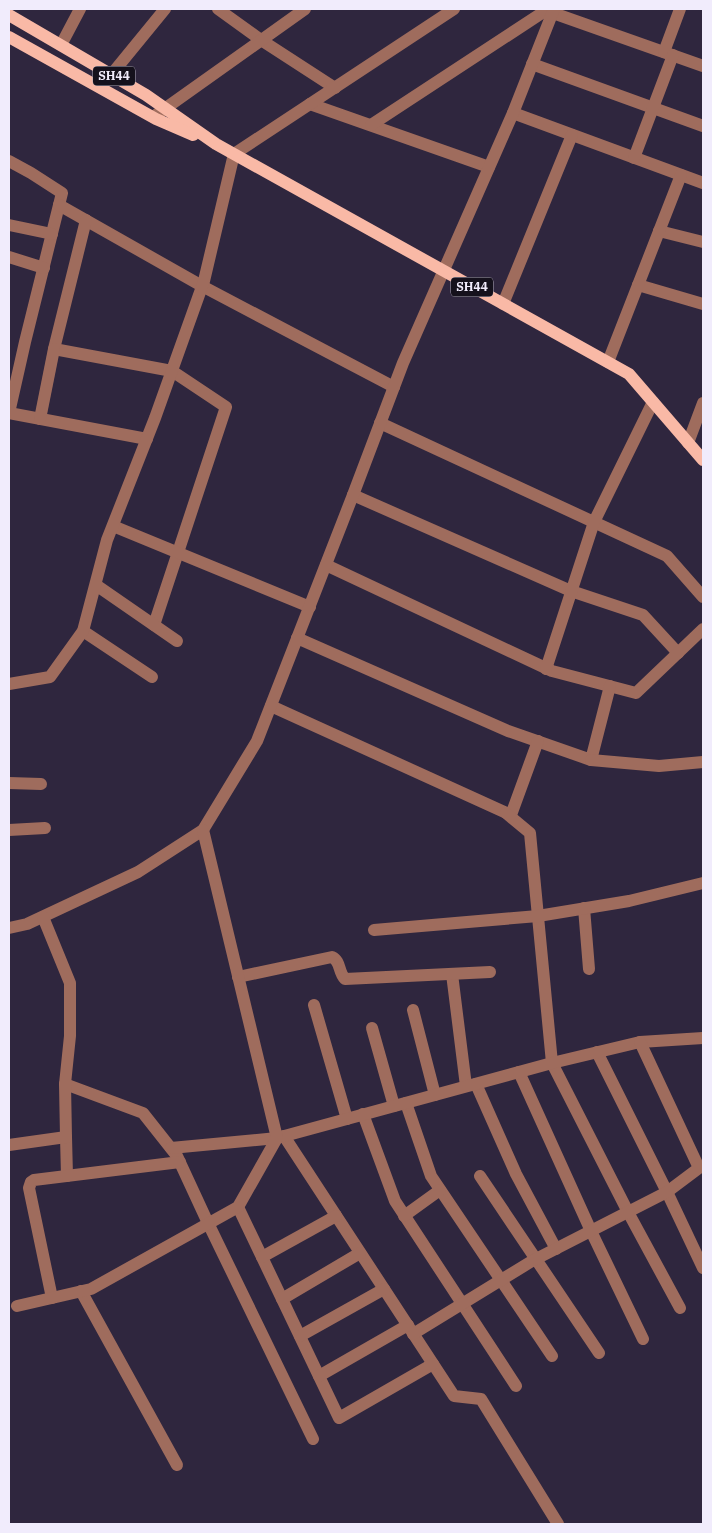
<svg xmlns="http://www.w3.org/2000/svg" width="712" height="1533" viewBox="0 0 712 1533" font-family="'IBM Plex Serif',serif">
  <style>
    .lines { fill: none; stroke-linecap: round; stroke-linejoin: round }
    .minor { stroke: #9f6c5d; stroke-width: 12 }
    .major { stroke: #f9b9a6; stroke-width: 12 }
    .labels { text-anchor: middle; stroke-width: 4; stroke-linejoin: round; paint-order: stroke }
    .shield { fill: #15111c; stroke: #afaab9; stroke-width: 1 }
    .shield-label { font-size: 12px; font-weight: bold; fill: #f1ecfc }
  </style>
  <rect width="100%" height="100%" fill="#2f263e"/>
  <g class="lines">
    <g class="minor">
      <polyline points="218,9 261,40 335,88"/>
      <polyline points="553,13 703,66"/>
      <polyline points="61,45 80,9"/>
      <polyline points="664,52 680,9"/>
      <polyline points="532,64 703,126"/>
      <polyline points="111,75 165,9"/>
      <polyline points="310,104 489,167"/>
      <polyline points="513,113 703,183"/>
      <polyline points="156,115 305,9"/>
      <polyline points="371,125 548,9"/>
      <polyline points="634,158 673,55"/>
      <polyline points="9,161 31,173 62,193 25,342 9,413"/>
      <polyline points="59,205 202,286 394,387"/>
      <polyline points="86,220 54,349 172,371 226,407 154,625"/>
      <polyline points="9,225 52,234"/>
      <polyline points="659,231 703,242"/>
      <polyline points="9,257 44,268"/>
      <polyline points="638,285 703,304"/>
      <polyline points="503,304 572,135"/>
      <polyline points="608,362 681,175"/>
      <polyline points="9,413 147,439"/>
      <polyline points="40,419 54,349"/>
      <polyline points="380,423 667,556 703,597"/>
      <polyline points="688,443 703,403"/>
      <polyline points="353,495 571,591 643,615 678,653"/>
      <polyline points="113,526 310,607"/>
      <polyline points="326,565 552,671 636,693 703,629"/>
      <polyline points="96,585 177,641"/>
      <polyline points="83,631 152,677"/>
      <polyline points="297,638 508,731 591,760 610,686"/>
      <polyline points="546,669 594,522 653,402"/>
      <polyline points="9,684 50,677 83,631 107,540 155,418 204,281 234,154 454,9"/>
      <polyline points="271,706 511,815 538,741"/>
      <polyline points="591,760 659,766 703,762"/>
      <polyline points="9,783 41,784"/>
      <polyline points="506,813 530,833 552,1063 628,1212 680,1308"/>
      <polyline points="9,830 45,828"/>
      <polyline points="584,908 589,969"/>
      <polyline points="9,928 27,924 138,872 203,830 257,741 353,495 403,363 513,113 554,9"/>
      <polyline points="374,930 538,916 629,901 703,883"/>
      <polyline points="452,974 466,1086"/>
      <path d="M238,977L332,957C341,961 338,972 345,979L490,972"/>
      <polyline points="314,1005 347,1119"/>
      <polyline points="413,1010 435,1095"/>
      <polyline points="372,1028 394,1106"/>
      <polyline points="597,1052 667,1192 703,1268"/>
      <polyline points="519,1072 591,1231 643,1339"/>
      <polyline points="65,1084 143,1113 177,1156 208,1223 313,1439"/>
      <polyline points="476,1084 516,1174 556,1249"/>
      <polyline points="406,1103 431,1176 552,1356"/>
      <polyline points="363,1114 395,1201 516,1386"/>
      <polyline points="284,1136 454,1396 481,1399 558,1524"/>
      <polyline points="66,1137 67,1176"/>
      <polyline points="9,1145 66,1137 65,1084 70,1036 70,983 43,917"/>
      <polyline points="171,1148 277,1138 552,1063 640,1042 703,1038"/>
      <polyline points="480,1176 599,1353"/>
      <polyline points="238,1207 339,1418 433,1364"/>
      <polyline points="404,1216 440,1190"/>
      <polyline points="262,1257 336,1216"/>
      <polyline points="81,1291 177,1465"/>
      <polyline points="52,1298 29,1188 31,1182 34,1180 180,1162"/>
      <polyline points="282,1299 360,1253"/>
      <polyline points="17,1306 91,1289 238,1207 277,1138 203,830"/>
      <polyline points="413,1334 532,1261 667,1192 699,1168 640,1042"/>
      <polyline points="300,1336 384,1289"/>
      <polyline points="319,1376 408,1325"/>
    </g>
    <g class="major">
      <polyline points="9,15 146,95 216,144 629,374 703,460"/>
      <polyline points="9,37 156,119 193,135"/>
    </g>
  </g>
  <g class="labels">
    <g class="shield">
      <rect x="93" y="66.5" width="42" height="19" rx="4"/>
      <rect x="451" y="277.5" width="42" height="19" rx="4"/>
    </g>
    <g class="shield-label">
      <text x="114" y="80">SH44</text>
      <text x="472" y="291">SH44</text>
    </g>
  </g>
  <rect width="712" height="1533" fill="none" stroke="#f1ecfc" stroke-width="20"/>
</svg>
